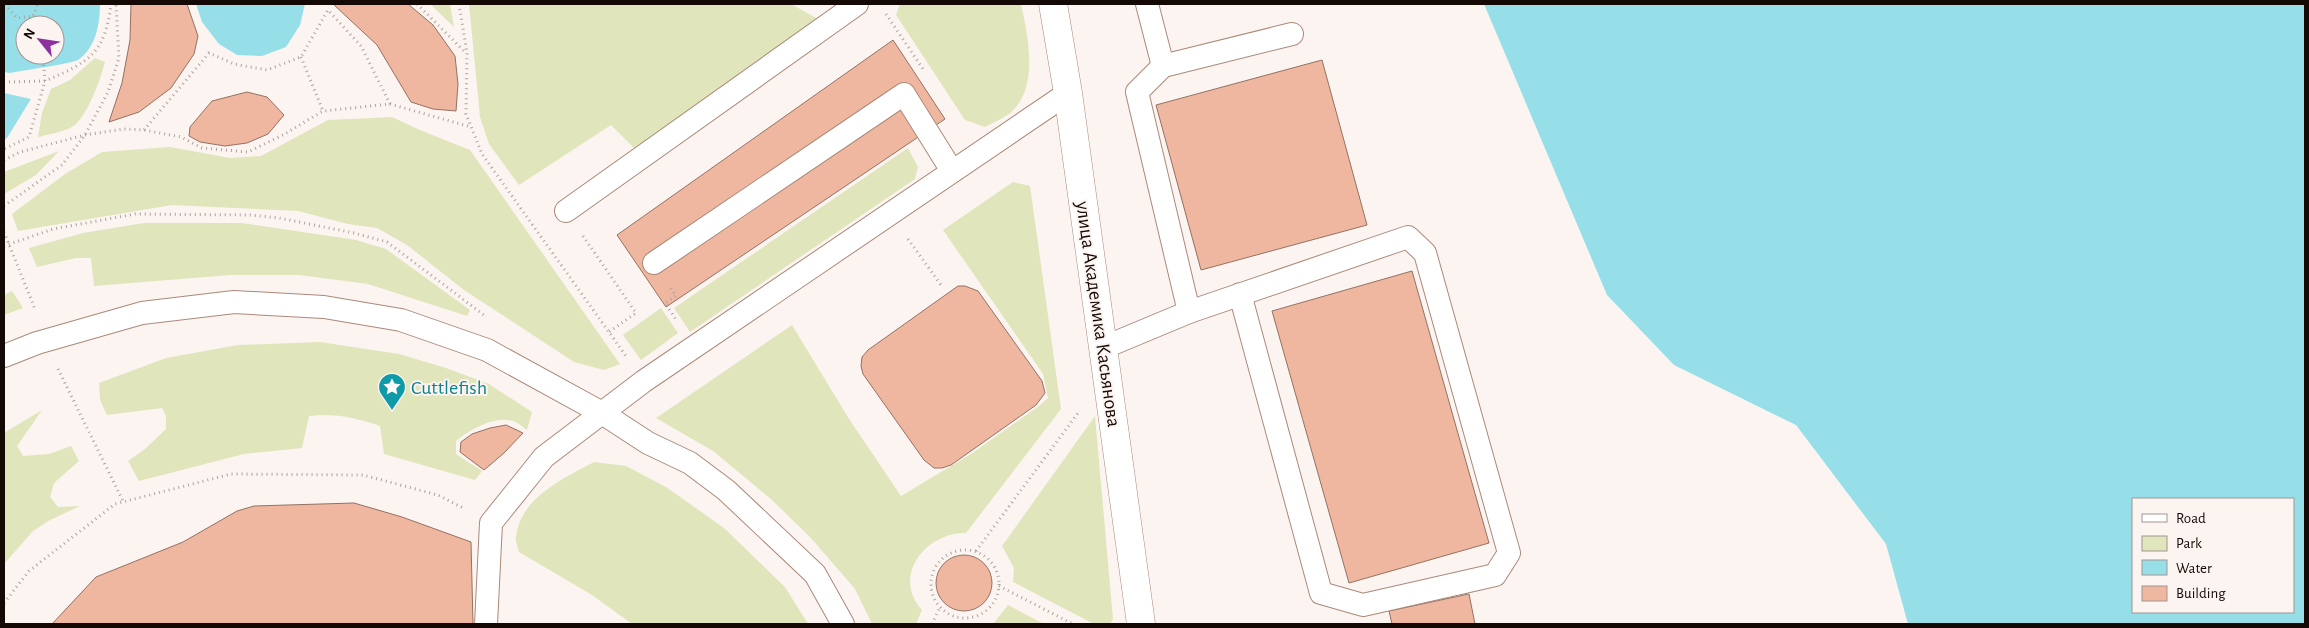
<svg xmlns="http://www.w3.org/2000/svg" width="2309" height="628" viewBox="0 0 2309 628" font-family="'Alegreya Sans',sans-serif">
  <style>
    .green { fill: #e0e5bc }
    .water { fill: #96dfe9; fill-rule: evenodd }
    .building { fill: #efb79f; stroke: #937263 }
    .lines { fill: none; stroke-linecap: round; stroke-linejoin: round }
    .lane-casing { stroke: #ab8979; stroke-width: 24 }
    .street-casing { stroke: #ab8979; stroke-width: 29 }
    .path { stroke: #aca29f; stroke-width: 3; stroke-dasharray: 1 4; stroke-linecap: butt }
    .lane { stroke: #fff; stroke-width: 22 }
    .street { stroke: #fff; stroke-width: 28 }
    .labels { text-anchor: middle; stroke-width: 4; stroke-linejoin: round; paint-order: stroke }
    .street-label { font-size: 20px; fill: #150905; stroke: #fcf4f1 }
    .culture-label { font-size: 20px; fill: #0d838f; stroke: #fcf4f1; text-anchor: start }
  </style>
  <rect width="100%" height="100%" fill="#fcf4f1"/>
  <g class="green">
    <polygon points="430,4 450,4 454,27"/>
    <polygon points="469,4 791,4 818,19 637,151 611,125 519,185 489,144 480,117"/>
    <path d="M900,4H1021C1028,37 1040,89 1009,114C1002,119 992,123 985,127L965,120L896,15Z"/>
    <path d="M95,58L105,62C100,80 89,112 75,125C65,132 50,134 38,137L42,113L51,89L70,80Z"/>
    <polygon points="392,117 420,130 470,150 620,364 604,370 574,362 464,290 407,245 377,228 348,224 298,211 172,205 18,231 12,214 65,174 102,152 170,147 230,158 261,156 328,120"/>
    <polygon points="908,148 918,167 915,179 690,332 674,308"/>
    <polygon points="59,151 36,175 4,194 4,172"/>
    <path d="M1013,182L1030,186L1061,409L966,533C926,532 891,576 922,610L916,624H872L855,589L810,537L772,500L713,451L656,418L792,325L849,419L901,496L971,454L1039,406L1048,398L1043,374L943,230Z"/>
    <polygon points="144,223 242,223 356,240 386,249 470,310 467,316 368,284 299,275 230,275 94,286 91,258 76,258 37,267 29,248 83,233"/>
    <polygon points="12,291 23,308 4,315 4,295"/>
    <polygon points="661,308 678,333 641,360 623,335"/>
    <path d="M320,342L399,354L446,368L489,384L532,412L527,430C523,427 517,422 513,421C495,415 469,430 456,441V454L482,471L475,480L384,454L380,426C356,418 335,413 309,416L302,448L244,454L139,481L128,461L145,449L166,429V416L162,408L107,415L100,400L99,383L166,358L238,345Z"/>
    <polygon points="42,410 17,446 23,456 49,454 71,446 79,461 54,483 50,497 58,507 80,506 48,521 33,531 4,564 4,433"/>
    <polygon points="1095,416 1113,619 1110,624 1094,624 1013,582 1014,568 1002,546"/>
    <path d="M594,462L626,466L666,487L724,528L785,587L808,624H632L592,595L519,552C518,547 515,541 516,537C520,498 564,478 594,462Z"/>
    <polygon points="1008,605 1044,624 993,624"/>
  </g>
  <g class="water">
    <path d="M4,4H100C100,23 96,48 78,60C74,63 20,71 10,73L4,72ZM25,25H55V55H25Z"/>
    <polygon points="196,4 305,4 300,25 286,47 262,56 237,55 219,44 202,22"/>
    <path d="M1484,4H2305V624H1908L1886,544L1796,425L1674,365L1607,295ZM2133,499H2293V612H2133Z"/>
    <polygon points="4,93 31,99 7,138 4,140"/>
  </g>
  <g class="building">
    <polygon points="131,4 187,4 198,36 194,54 171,88 139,112 109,122 122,83 130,40"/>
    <polygon points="333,4 408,4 433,25 455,56 458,84 456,111 433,109 411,102 377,45"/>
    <polygon points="893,40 945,119 666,307 617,235"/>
    <polygon points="1322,60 1367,225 1201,270 1156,105"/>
    <polygon points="247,92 267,97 284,115 268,134 247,143 225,146 200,142 189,136 190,127 212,101"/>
    <polygon points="1412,271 1489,543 1349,583 1272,311"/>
    <polygon points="958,286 965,286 978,291 1042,381 1045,393 1036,405 951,465 942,468 934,468 924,460 863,374 861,366 862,357 868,350"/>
    <polygon points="506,425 523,433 504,453 484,470 460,452 461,442 472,434 490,428"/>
    <polygon points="354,503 402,517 471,542 473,624 52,624 96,577 183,542 237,511 254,506"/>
    <circle cx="964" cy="583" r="28"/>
    <polygon points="1469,594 1475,624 1392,624 1389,611"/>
  </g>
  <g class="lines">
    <defs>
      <g id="lane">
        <polyline points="1147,4 1163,66"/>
        <polyline points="566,211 857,4"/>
        <polyline points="654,263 904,94 952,171"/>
        <polyline points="1189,312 1137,92 1163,66 1292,34"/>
        <polyline points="1105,347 1189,312 1408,237 1425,253 1509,553 1495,575 1363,605 1321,593 1240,294"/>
        <polyline points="4,356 37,343 142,313 234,302 324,307 401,320 487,350 602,413 648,443 690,463 726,490 815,574 843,624"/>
        <polyline points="486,624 491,523 544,457 644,381 1068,93"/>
      </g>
      <polyline id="street" points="1053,4 1068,93 1141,624"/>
    </defs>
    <use href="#lane" class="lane-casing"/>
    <use href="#street" class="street-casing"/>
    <g class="path">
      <polyline points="8,4 7,7 17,18 33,16"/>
      <polyline points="417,4 466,53"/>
      <polyline points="459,4 467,53 466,114 482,154 626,356"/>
      <polyline points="886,14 923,69"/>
      <polyline points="36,25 33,16 38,4"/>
      <path d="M43,55L45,81C89,62 105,54 111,4"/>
      <polyline points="301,57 323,111"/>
      <polyline points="4,82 45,81 29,137 4,149"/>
      <polyline points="144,130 209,53 234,64 267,70 301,57 328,10 361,46 390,104"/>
      <polyline points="4,160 20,152 85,135 124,129 144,130 181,137 202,148 248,152 283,135 323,111 390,104 471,127"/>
      <polyline points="4,206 62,165 85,135 108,92 119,58 116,4"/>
      <polyline points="4,232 35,309"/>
      <polyline points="583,236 636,313 609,332"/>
      <polyline points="908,239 941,285"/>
      <polyline points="4,246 53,229 135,214 251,215 279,218 354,233 387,242 484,315"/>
      <polyline points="671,288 676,296 665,303 677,321"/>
      <polyline points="58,369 123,501"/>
      <circle cx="965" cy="584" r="34"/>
      <polyline points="976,551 1078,413"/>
      <polyline points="999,586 1073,624"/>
      <polyline points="4,603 29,571 115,504 231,474 363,475 438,495 465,509"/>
      <polyline points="932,624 940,607"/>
    </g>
    <use href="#lane" class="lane"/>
    <use href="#street" class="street"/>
  </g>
  <defs>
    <symbol id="sight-pin" viewBox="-11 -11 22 30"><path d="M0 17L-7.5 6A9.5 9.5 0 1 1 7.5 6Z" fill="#0f9aa8" stroke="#fcf4f1"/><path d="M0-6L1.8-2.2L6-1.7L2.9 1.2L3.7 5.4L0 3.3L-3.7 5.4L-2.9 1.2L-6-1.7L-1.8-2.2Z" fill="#fff"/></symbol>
  </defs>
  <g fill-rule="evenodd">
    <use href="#sight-pin" x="376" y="371" width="32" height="43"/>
  </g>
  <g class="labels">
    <g class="street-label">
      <text transform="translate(1099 314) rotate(82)" y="7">улица Академика Касьянова</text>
    </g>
    <g class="culture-label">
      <text x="411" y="394">Cuttlefish</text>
    </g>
  </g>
  <rect width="2309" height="628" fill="none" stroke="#150905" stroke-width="10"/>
  <rect x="2132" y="498" width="162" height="115" fill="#fcf4f1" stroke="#a09693"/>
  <rect x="2142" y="514" width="25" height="8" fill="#ffffff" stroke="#a09693"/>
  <text x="2176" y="523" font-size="15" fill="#150905">Road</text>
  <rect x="2142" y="536" width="25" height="15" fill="#e0e5bc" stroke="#a09693"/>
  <text x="2176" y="548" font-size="15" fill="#150905">Park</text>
  <rect x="2142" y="560" width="25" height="15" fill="#96dfe9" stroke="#a09693"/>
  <text x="2176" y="573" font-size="15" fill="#150905">Water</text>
  <rect x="2142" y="586" width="25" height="15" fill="#efb79f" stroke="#a09693"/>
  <text x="2176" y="598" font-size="15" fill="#150905">Building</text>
  <g transform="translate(40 40) rotate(300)"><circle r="24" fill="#fcf4f1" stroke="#a09693"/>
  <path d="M0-4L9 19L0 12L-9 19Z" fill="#8c329e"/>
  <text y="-8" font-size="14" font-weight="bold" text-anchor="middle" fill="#150905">N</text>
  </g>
</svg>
